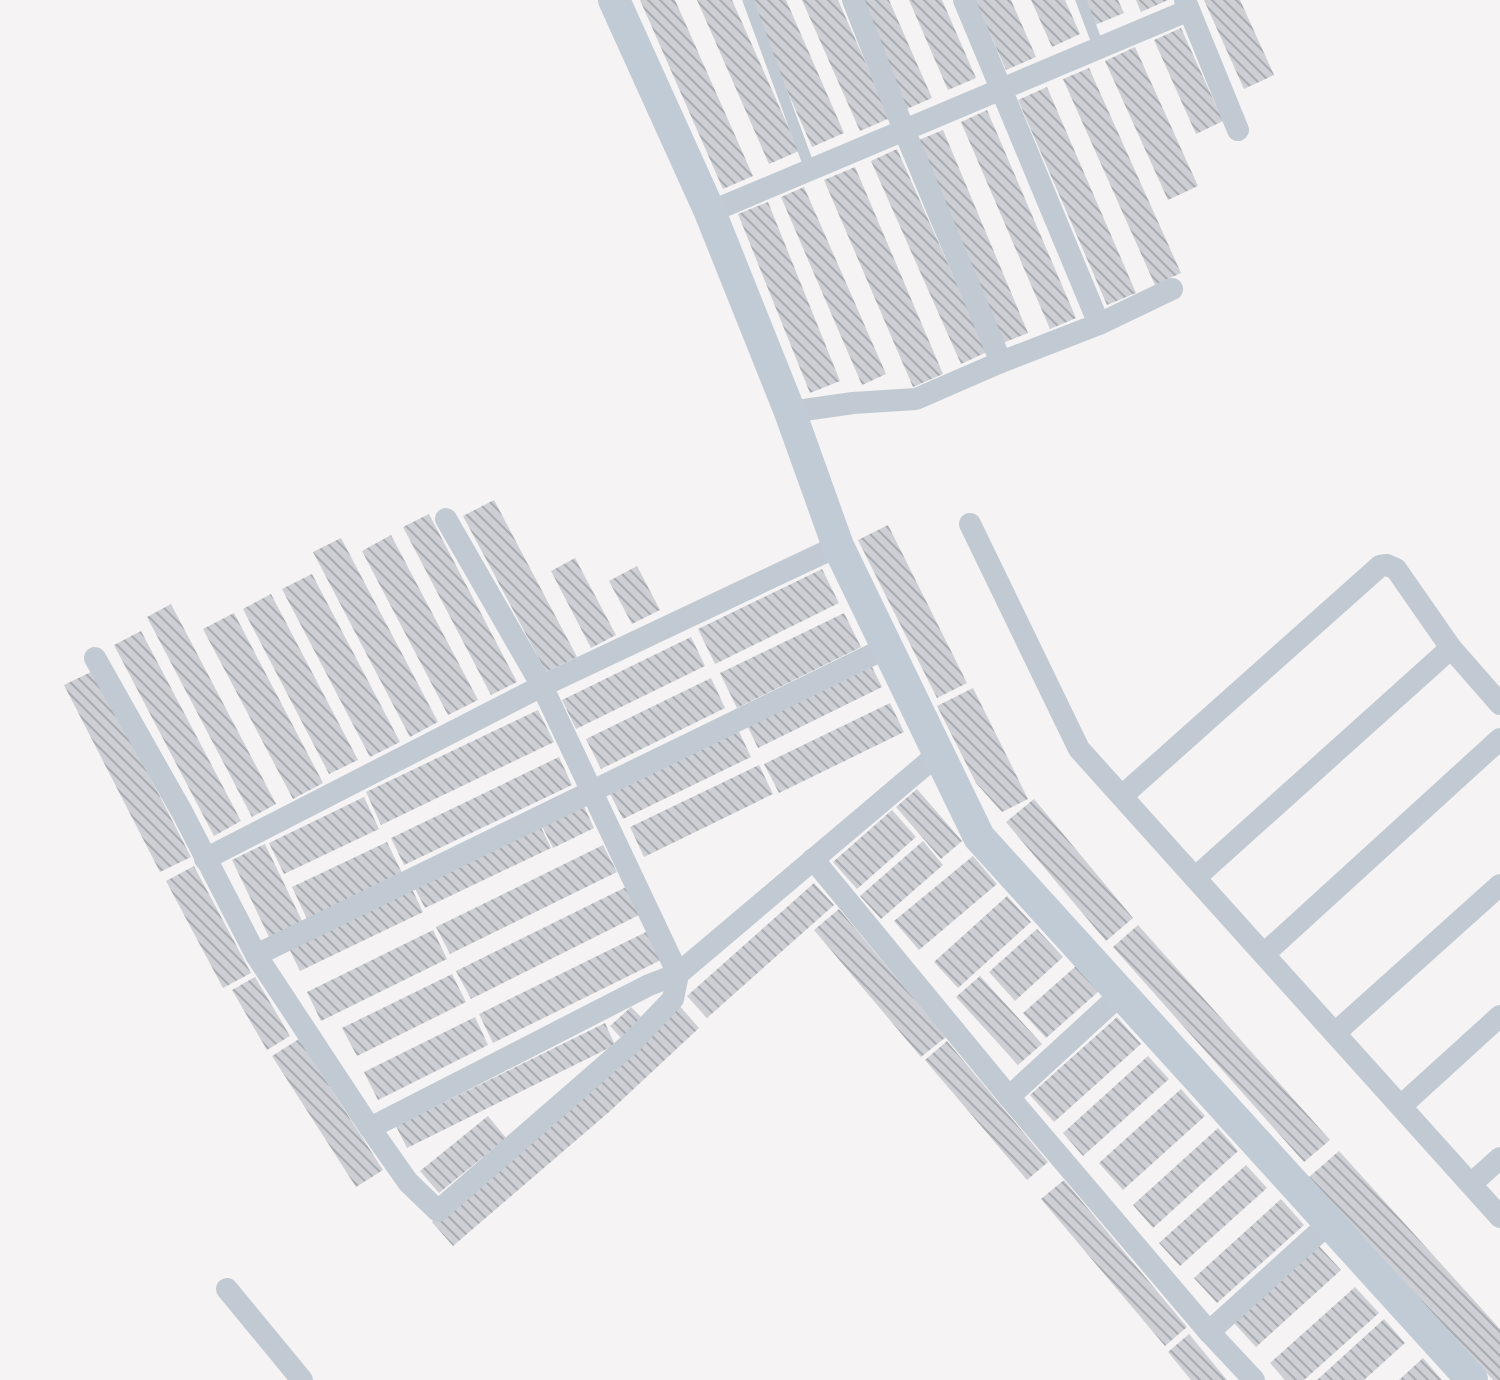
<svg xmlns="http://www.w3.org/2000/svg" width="1500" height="1380" viewBox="0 0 1500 1380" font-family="'PT Sans Narrow',sans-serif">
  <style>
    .building { fill: url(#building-back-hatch) }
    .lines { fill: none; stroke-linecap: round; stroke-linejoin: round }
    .lane { stroke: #c1cad2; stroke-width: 11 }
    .street { stroke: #c1cad2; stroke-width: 22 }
    .secondary { stroke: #c1cbd6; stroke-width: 32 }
  </style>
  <defs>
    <pattern id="building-back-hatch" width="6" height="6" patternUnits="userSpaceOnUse" patternTransform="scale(2)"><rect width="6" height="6" fill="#cdcfd5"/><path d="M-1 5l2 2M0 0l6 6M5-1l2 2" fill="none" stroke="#a8abb0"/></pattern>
  </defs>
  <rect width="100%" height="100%" fill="#f5f3f3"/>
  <g class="building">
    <polygon points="640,0 675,0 753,176 723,189"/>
    <polygon points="697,0 732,0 799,151 769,164"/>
    <polygon points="747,0 786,0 844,133 812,147"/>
    <polygon points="802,0 838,0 890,118 860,131"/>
    <polygon points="853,0 889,0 932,98 902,111"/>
    <polygon points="909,0 942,0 976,78 948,90"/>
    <polygon points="975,0 1011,0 1036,57 1006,70"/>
    <polygon points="1031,0 1065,0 1080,34 1052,47"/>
    <polygon points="1085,0 1118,0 1124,13 1095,25"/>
    <polygon points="1136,0 1168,0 1141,12"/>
    <polygon points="1204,0 1240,0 1274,75 1244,89"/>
    <polygon points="1181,28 1223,121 1196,134 1154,40"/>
    <polygon points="1135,47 1198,186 1168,200 1105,61"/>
    <polygon points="1089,68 1181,273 1155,285 1063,79"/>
    <polygon points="1047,87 1136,293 1107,305 1018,100"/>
    <polygon points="987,110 1076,318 1050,329 961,122"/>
    <polygon points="943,130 1028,333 1000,344 914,142"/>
    <polygon points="897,149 987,352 961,364 871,161"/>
    <polygon points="855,167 943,374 913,387 824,180"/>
    <polygon points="804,187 886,374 862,385 781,197"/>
    <polygon points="768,202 840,381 810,393 738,214"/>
    <polygon points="494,500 577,657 546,672 463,516"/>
    <polygon points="429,514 517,682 491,695 403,527"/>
    <polygon points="888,525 967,683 937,698 858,540"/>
    <polygon points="391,535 478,700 448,715 362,551"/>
    <polygon points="341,538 438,722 410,737 313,552"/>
    <polygon points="575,558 616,635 591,648 551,571"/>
    <polygon points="637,566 660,610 632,624 609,581"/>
    <polygon points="822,569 839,603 715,664 698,629"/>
    <polygon points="312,574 400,742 370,757 282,589"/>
    <polygon points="271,594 358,760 329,774 243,609"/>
    <polygon points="171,604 276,804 252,817 147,617"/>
    <polygon points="234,613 323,783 293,799 203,629"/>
    <polygon points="844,613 861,647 737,708 720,673"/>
    <polygon points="141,631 241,821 214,836 114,645"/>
    <polygon points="691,637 705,666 576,729 562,700"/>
    <polygon points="868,659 882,687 758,748 744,719"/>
    <polygon points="95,670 191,857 160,872 64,685"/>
    <polygon points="711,678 725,708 601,769 586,739"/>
    <polygon points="973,688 1028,799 1002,812 976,783 937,706"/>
    <polygon points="890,703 904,732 779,793 764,764"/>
    <polygon points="538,710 554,742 381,825 366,792"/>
    <polygon points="735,723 751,757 623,819 606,786"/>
    <polygon points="559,757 572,785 404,865 391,838"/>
    <polygon points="759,765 773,794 644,857 630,827"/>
    <polygon points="917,789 962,841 941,859 896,807"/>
    <polygon points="364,797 379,829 284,874 269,843"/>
    <polygon points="1034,799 1133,918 1106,941 1006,822"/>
    <polygon points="582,802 594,828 553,848 540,822"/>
    <polygon points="892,810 916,837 857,889 833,862"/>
    <polygon points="539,823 551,848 425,908 412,883"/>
    <polygon points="923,841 943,865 881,919 860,896"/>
    <polygon points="387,842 402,873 307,919 292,887"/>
    <polygon points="265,844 304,925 271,941 232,860"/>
    <polygon points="603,845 617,872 450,954 436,927"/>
    <polygon points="973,856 997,884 919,950 894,921"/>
    <polygon points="194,866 251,973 223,988 166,881"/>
    <polygon points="814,883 834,905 707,1018 687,996"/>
    <polygon points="410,885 423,912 300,971 287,944"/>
    <polygon points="626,887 639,915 471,999 456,971"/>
    <polygon points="1007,896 1031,922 958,988 934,962"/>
    <polygon points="839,909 946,1037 921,1057 814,930"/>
    <polygon points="1138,925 1330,1140 1304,1162 1113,947"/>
    <polygon points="1037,929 1063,957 1015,1001 989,972"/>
    <polygon points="433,930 447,959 321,1021 307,992"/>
    <polygon points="646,932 661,960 493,1043 479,1014"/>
    <polygon points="1076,966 1099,991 1046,1038 1023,1013"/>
    <polygon points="452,974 466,1002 357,1056 342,1028"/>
    <polygon points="980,976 1042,1044 1018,1065 956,997"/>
    <polygon points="255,977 290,1036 267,1050 232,990"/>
    <polygon points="678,1004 699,1028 609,1112 453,1246 432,1222 583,1094"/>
    <polygon points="631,1007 643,1019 622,1039 610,1026"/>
    <polygon points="475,1017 488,1045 378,1100 364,1072"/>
    <polygon points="1117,1017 1141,1044 1054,1122 1030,1095"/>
    <polygon points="605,1023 615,1045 407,1148 396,1126"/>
    <polygon points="299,1039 383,1170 356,1187 272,1056"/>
    <polygon points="947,1041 1048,1162 1027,1180 925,1060"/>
    <polygon points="1148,1056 1169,1079 1083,1156 1063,1133"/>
    <polygon points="1181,1089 1205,1116 1123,1190 1099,1163"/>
    <polygon points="488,1116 506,1138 439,1193 420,1171"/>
    <polygon points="1218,1128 1238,1151 1153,1228 1133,1205"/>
    <polygon points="1339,1151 1500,1329 1500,1380 1493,1380 1309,1177"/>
    <polygon points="1246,1165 1267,1188 1180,1266 1159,1243"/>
    <polygon points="1064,1180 1187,1327 1165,1346 1041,1199"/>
    <polygon points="1281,1199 1304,1225 1217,1303 1194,1278"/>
    <polygon points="1319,1246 1341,1270 1256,1347 1234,1323"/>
    <polygon points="1355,1287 1379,1313 1304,1380 1285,1380 1270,1363"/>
    <polygon points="1384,1319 1405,1343 1364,1380 1317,1380"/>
    <polygon points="1189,1334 1227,1380 1191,1380 1168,1352"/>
    <polygon points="1423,1358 1442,1380 1399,1380"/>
  </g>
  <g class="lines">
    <g class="lane">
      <polyline points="748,0 810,169"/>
      <polyline points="1081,0 1099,48"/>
    </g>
    <g class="street">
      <polyline points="853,0 904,130 1001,362"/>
      <polyline points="964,0 1099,324"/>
      <polyline points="1185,0 1238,130"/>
      <polyline points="710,212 1189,10"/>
      <polyline points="790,412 853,403 916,399 1001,362 1099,324 1172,289"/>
      <polyline points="970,524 1079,749 1500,1217"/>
      <polyline points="95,658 182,812 256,955 370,1128 408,1182 438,1211 631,1043 673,999 678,974 542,686 446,519"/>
      <polyline points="1122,796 1380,566 1387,565 1396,569 1451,648 1500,704"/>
      <polyline points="205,859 542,686 838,546"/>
      <polyline points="813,859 1009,1097 1209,1332 1254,1380"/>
      <polyline points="1195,878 1451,648"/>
      <polyline points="1264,954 1500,739"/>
      <polyline points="256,955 886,648"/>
      <polyline points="1335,1033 1500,885"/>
      <polyline points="1009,1097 1122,993"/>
      <polyline points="1401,1106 1500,1016"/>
      <polyline points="370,1128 649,985 678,974 938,754"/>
      <polyline points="1471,1184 1500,1158"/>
      <polyline points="227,1289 302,1380"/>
      <polyline points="1209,1332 1328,1224"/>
    </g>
    <polyline class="secondary" points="614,0 710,212 790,412 838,546 979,837 1472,1380"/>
  </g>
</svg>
